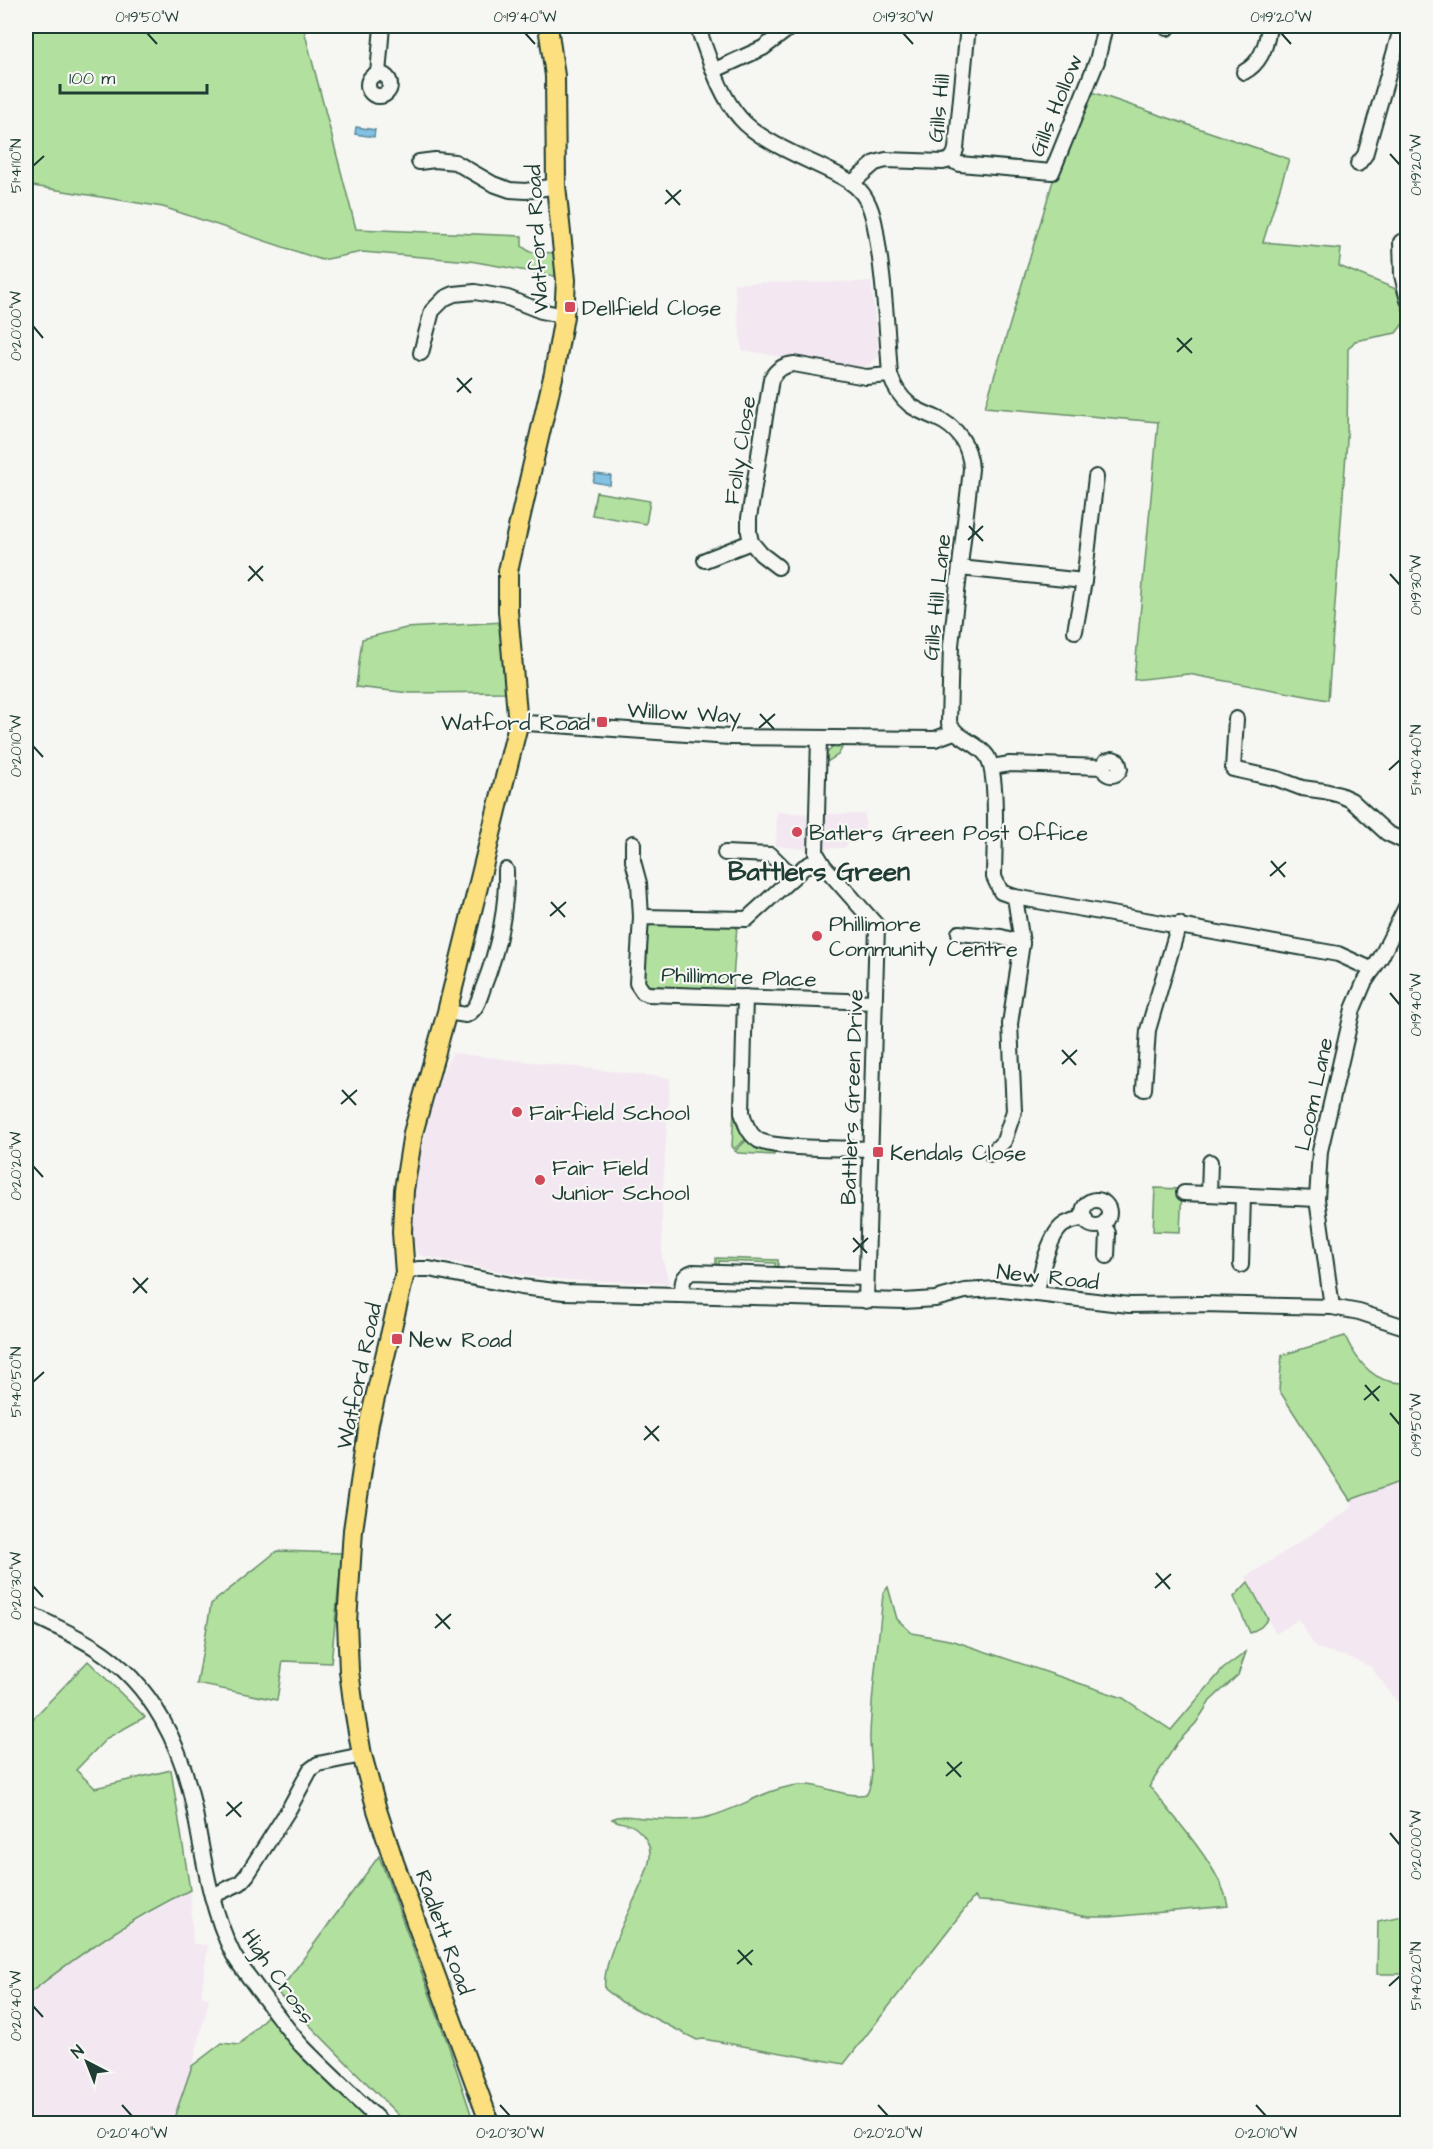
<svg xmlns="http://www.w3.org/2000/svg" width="1433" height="2149" viewBox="0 0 1433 2149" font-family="'Architects Daughter',sans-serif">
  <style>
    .built { fill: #f3e7f1 }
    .green { fill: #b2e09f; stroke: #688e6a; stroke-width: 1.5 }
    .water { fill: #82c1e3; stroke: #5a8c9d; stroke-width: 1.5 }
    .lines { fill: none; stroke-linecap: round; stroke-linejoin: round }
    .minor-casing { stroke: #1f3d34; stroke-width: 18 }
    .major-casing { stroke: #1f3d34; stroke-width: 22 }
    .minor { stroke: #f6f6f2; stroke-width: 14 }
    .major { stroke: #fce080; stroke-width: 18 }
    .ticks { fill: none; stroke: #1f3d34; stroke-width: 2 }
    .poi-dot { fill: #d1495b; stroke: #f6f6f2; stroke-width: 2 }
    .labels { text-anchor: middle; stroke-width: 4.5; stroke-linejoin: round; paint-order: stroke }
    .street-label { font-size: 22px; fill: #1f3d34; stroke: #f6f6f2 }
    .poi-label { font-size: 22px; fill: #1f3d34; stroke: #f6f6f2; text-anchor: start }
    .quarter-label { font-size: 26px; font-weight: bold; fill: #1f3d34; stroke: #f6f6f2 }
    .neatline { fill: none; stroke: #1f3d34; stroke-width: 2 }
    .ticks-label { font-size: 15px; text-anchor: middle; fill: #1f3d34 }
  </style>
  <rect width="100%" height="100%" fill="#f6f6f2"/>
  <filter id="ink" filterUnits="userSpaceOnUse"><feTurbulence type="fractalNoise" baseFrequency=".0167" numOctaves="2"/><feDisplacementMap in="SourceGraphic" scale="12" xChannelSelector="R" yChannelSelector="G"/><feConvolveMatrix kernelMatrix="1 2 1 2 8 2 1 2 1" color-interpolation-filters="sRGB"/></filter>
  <g filter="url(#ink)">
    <g class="built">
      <polygon points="871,282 879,356 861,371 742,350 734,283"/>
      <polygon points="777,812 808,814 806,849 776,846"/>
      <polygon points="825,814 865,814 865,829 843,848 825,848"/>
      <polygon points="452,1053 670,1078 662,1204 662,1258 669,1283 566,1280 518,1275 419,1255 409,1229 420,1155 439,1080"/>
      <polygon points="1407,1479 1407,1705 1402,1708 1371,1667 1351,1658 1316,1648 1298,1619 1276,1634 1246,1577 1352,1508 1350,1500"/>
      <polygon points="190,1890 193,1944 208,1945 201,1996 209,1999 190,2075 172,2123 26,2124 26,1996 48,1978 121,1930"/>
    </g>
    <g class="green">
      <polygon points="26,26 303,26 356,229 522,236 522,246 530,252 559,253 561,277 470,261 362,252 322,260 163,207 33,186 26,180"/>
      <polygon points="1089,91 1289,159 1263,242 1341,249 1339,266 1396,289 1406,320 1396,333 1355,341 1348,349 1347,440 1328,700 1188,674 1134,680 1158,422 985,407 1052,184"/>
      <polygon points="596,492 650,501 646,524 592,515"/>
      <polygon points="503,622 509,692 410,693 356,687 362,639 406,628"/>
      <polygon points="833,747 842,748 838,755 827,762 827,753"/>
      <polygon points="649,923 737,925 732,993 646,985 642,981 647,925"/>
      <polygon points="734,1111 738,1127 746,1139 734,1149 732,1146"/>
      <polygon points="747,1140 761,1150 774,1152 774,1155 738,1153 735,1151"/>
      <polygon points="1155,1188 1182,1189 1180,1232 1153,1231"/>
      <polygon points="716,1258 778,1260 778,1271 775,1271 775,1263 719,1261 719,1269 716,1269"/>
      <path d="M1345,1336C1357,1362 1376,1387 1408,1382L1407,1479L1350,1500L1279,1390L1282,1355Z"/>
      <polygon points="277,1551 342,1553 331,1663 283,1661 277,1700 197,1684 211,1604"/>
      <polygon points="1248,1582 1268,1619 1261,1627 1250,1633 1234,1597"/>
      <path d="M888,1587L897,1619L912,1633L954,1641L1123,1698L1171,1730L1223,1669L1246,1652L1238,1675L1210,1701L1196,1723L1177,1743L1149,1787C1155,1791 1159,1799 1164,1804C1184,1829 1223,1874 1228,1906L1110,1917H1088L999,1902L978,1901L974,1897L844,2064L703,2039L697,2040L622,2002L605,1989C601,1960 632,1908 643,1880C646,1871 651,1862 650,1853C650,1844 644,1835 637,1829C630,1822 620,1824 612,1819C621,1814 633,1817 643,1818C664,1819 688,1822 708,1817C740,1809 766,1788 799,1785C823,1783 844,1799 867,1794C876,1776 869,1753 870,1734C872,1687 879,1640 883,1594Z"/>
      <path d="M88,1661L145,1717L107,1738L76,1770L95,1788L171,1770L190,1890C132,1918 76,1956 26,1996V1726Z"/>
      <polygon points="379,1856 448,2044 474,2123 406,2123 278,1993"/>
      <polygon points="1407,1915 1407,1974 1377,1974 1378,1921"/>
      <polygon points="267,2016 374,2123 172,2124 192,2066 222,2043 239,2045"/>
    </g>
    <g class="water">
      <polygon points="356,127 375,130 374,137 355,134"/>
      <polygon points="595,474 611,476 610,485 593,482"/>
    </g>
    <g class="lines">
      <defs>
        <g id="minor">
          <path d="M697,26C709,56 718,93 740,118C760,142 812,161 840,176C852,182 861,189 867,201C874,214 876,231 878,245C885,288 887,331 890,375C894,387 900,397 910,405C918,411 927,414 936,418C957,427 970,445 971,469L951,645L949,723C957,739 977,742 987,756C999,775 994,851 994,877L1001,892L1015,897L1338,954L1373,970"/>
          <polyline points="1167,28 1170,26"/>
          <polyline points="715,70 763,48 792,26"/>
          <path d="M1244,72C1261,63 1267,45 1269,26"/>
          <polyline points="378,74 382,26"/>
          <circle cx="379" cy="85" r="11"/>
          <polyline points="950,160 960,164 1052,172 1097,61 1105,26"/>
          <polyline points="419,162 435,160 455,162 493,184 510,190 526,191 556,186"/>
          <polyline points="1358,164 1365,155 1402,26"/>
          <path d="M852,183L875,163L886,160L943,162C952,160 954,157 956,149L968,26"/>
          <polyline points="1401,242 1402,275 1408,300"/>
          <polyline points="421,353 432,311 445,298 454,294 475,292 508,298 541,311 564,316"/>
          <polyline points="705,560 751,542"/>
          <path d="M778,567L761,554L751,542L749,532V518L771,379C776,370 783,365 794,364L866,377L890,375"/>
          <polyline points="960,568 1084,581"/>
          <polyline points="1075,631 1084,581 1096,477"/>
          <polyline points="1236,719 1233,769 1278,779 1302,788 1324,791 1340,795 1351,800 1387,833 1408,843"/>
          <polyline points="518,725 527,723 730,737 935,739 954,732"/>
          <polyline points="819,738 816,853 824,866 877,926 866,1301"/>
          <path d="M992,767L1010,764L1103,767L1106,761L1113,759L1118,761L1120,769C1117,775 1111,777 1106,773L1103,767"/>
          <polyline points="633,843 633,861 639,883 641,917"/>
          <polyline points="725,853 771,855 793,877"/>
          <polyline points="819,859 804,867 747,919 641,917 637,983 643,992 648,994 875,1002"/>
          <polyline points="959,933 1001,937 1022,943"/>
          <path d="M745,997L742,1112C745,1123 748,1133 758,1140C774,1150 848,1148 871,1149"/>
          <path d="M447,1012L466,1015C477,1010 479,999 483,988C498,950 507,911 506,870"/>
          <polyline points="1144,1089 1148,1030 1179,924"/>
          <polyline points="991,1154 1004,1141 1014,1111 1010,1024 1022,943 1015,897"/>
          <polyline points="1184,1193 1317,1199"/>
          <polyline points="1209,1194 1210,1162"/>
          <circle cx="1096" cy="1213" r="13"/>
          <polyline points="1103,1224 1108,1233 1107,1256"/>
          <polyline points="1241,1265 1243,1196"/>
          <polyline points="405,1273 418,1269 429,1269 521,1287 564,1292 904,1301 935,1299 965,1291 995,1289 1129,1305 1201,1304 1332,1307 1359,1312 1408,1328"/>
          <path d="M682,1294C682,1284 682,1275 693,1272L866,1278"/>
          <path d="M1037,1294C1039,1277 1049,1237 1062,1226C1068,1221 1077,1220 1085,1218"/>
          <polyline points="1332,1307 1317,1199 1320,1151 1353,1009 1364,983 1381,957 1408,903"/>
          <path d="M26,1612C49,1623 73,1634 94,1647C153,1684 183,1748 195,1813C204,1861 211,1910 233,1954C240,1967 251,1979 259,1991C273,2009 286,2028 301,2045C327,2072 356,2098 383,2124"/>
          <polyline points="212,1896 240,1883 247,1875 289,1809 310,1770 318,1764 362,1755"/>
        </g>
        <polyline id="major" points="490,2124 394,1862 377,1810 362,1755 354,1709 349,1671 347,1622 353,1530 369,1423 405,1273 402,1232 404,1190 413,1133 447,1012 518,725 508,611 508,571 554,373 564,316 566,280 556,186 555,76 548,26"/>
      </defs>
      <use href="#minor" class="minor-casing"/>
      <use href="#major" class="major-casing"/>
      <use href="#minor" class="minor"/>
      <use href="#major" class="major"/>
    </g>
  </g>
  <path class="ticks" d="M147,33L157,44M525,33L535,44M903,33L913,44M1281,33L1291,44M1390,154L1400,165M33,166L44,156M666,190L680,205M665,204L681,190M33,326L43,338M1177,338L1192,353M1177,352L1192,338M457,378L471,393M457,392L472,378M969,526L983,541M968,540L983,526M249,566L263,581M1390,574L1400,585M248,581L263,566M760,714L774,729M759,728L775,714M33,746L43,757M1389,770L1400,760M1271,861L1285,877M1270,876L1286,862M551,902L565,917M550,916L566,902M1390,993L1400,1005M1062,1050L1076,1065M1062,1064L1077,1050M342,1090L356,1105M341,1104L357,1090M33,1166L43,1177M853,1238L867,1253M853,1252L868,1238M133,1278L147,1293M133,1293L148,1278M33,1382L44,1372M1365,1385L1379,1401M1364,1400L1380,1386M1390,1413L1400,1425M645,1426L659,1441M644,1440L659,1426M1156,1573L1170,1589M33,1586L43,1597M1155,1588L1171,1574M436,1614L450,1629M435,1628L451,1614M947,1762L961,1777M946,1776L962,1762M227,1802L241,1817M226,1816L242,1802M1390,1833L1400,1845M738,1950L752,1965M737,1964L753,1950M1389,1986L1400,1976M33,2006L43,2017M122,2105L132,2116M500,2105L510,2116M878,2105L888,2116M1256,2105L1266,2116"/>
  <g class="poi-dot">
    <rect x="564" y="301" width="12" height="12" rx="3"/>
    <rect x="596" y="716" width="12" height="12" rx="3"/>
    <circle cx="797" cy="832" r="6"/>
    <circle cx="817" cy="936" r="6"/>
    <circle cx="517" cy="1112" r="6"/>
    <rect x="872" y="1146" width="12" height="12" rx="3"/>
    <circle cx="540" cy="1180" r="6"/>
    <rect x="391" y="1333" width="12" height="12" rx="3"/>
  </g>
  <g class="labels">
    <g class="street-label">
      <text transform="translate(1055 105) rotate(-68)" y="8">Gills Hollow</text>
      <text transform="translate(938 108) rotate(-84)" y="8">Gills Hill</text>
      <text transform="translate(536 239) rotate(-93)" y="8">Watford Road</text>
      <text transform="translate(739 450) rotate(-81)" y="8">Folly Close</text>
      <text transform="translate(936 597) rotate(-84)" y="8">Gills Hill Lane</text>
      <text transform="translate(684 712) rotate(3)" y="8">Willow Way</text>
      <text transform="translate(739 976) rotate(2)" y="8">Phillimore Place</text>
      <text transform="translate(1313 1094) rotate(-78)" y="8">Loom Lane</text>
      <text transform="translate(851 1097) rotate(-88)" y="8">Battlers Green Drive</text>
      <text transform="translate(1048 1276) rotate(6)" y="8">New Road</text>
      <text transform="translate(358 1376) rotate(-78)" y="8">Watford Road</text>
      <text transform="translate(445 1932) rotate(70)" y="8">Radlett Road</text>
      <text transform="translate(279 1976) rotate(55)" y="8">High Cross</text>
    </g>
    <g class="poi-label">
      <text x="582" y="315">Dellfield Close</text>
      <text x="590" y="730" text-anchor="end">Watford Road</text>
      <text x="809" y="840">Batlers Green Post Office</text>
      <text x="829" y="931">Phillimore<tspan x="829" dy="25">Community Centre</tspan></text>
      <text x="529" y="1120">Fairfield School</text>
      <text x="890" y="1160">Kendals Close</text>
      <text x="552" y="1175">Fair Field<tspan x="552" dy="25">Junior School</tspan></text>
      <text x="409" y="1347">New Road</text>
    </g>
    <g class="quarter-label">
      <text x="819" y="880">Battlers Green</text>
    </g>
  </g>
  <rect width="1433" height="2149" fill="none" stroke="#f6f6f2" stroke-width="66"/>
  <g transform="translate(87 2062) rotate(318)" stroke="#f6f6f2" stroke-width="4.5" paint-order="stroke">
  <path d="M0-4.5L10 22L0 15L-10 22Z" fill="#1f3d34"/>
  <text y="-9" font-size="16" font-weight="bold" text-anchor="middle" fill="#1f3d34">N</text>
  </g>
  <path d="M60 84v9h147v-9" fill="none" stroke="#1f3d34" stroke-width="3"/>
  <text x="69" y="84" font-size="18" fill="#1f3d34" stroke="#f6f6f2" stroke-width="4.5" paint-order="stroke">100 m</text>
  <rect x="33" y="33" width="1367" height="2083" class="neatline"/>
  <g class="ticks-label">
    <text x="147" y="22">0°19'50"W</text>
    <text x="525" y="22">0°19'40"W</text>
    <text x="903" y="22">0°19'30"W</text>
    <text x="1281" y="22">0°19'20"W</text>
    <text transform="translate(1416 165) rotate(-90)" y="5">0°19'20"W</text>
    <text transform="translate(16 166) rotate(-90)" y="5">51°41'10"N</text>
    <text transform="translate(16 326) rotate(-90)" y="5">0°20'00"W</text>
    <text transform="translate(1416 585) rotate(-90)" y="5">0°19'30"W</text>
    <text transform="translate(16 746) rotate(-90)" y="5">0°20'10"W</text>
    <text transform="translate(1416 760) rotate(-90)" y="5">51°40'40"N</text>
    <text transform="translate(1416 1005) rotate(-90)" y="5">0°19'40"W</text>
    <text transform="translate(16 1166) rotate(-90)" y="5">0°20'20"W</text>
    <text transform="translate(16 1382) rotate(-90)" y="5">51°40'50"N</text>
    <text transform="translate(1416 1425) rotate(-90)" y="5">0°19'50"W</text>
    <text transform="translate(16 1586) rotate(-90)" y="5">0°20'30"W</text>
    <text transform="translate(1416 1845) rotate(-90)" y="5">0°20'00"W</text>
    <text transform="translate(1416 1976) rotate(-90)" y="5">51°40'20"N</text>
    <text transform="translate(16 2006) rotate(-90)" y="5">0°20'40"W</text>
    <text x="132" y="2138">0°20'40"W</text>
    <text x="510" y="2138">0°20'30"W</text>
    <text x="888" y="2138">0°20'20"W</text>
    <text x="1266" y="2138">0°20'10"W</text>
  </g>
</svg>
